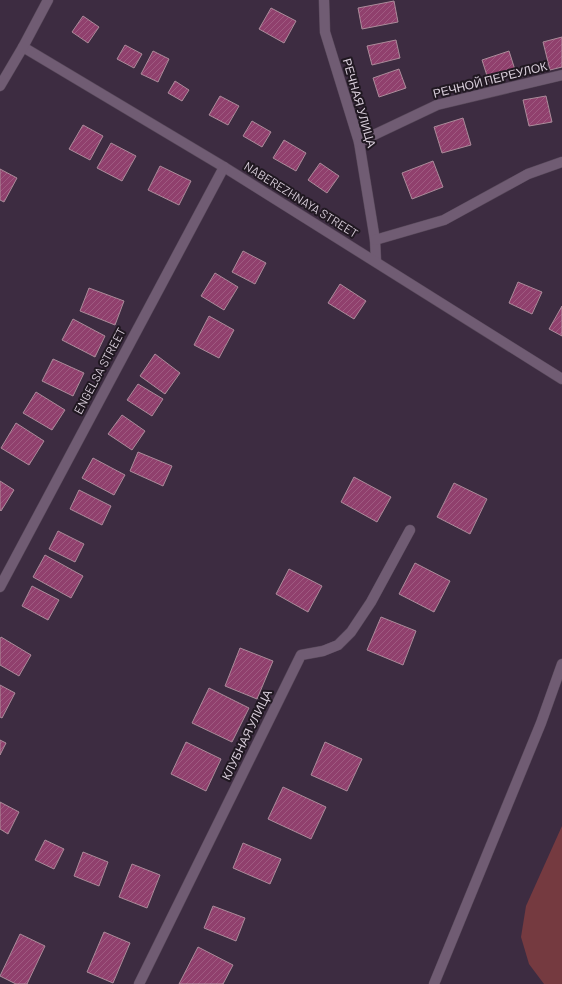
<svg xmlns="http://www.w3.org/2000/svg" width="562" height="984" viewBox="0 0 562 984" font-family="Barlow,sans-serif">
  <style>
    .garden { fill: #753a40 }
    .building { fill: url(#building-hatch); stroke: #ab8b9a }
    .lines { fill: none; stroke-linecap: round; stroke-linejoin: round }
    .minor-casing { stroke: #574859; stroke-width: 11 }
    .minor { stroke: #705c73; stroke-width: 10 }
    .labels { text-anchor: middle; stroke-width: 4; stroke-linejoin: round; paint-order: stroke }
    .street-label { font-size: 12px; fill: #d9cedb; stroke: #201821 }
  </style>
  <defs>
    <pattern id="building-hatch" width="6" height="6" patternUnits="userSpaceOnUse"><rect width="6" height="6" fill="#90406d"/><path d="M-1 1l2-2M0 6l6-6M5 7l2-2" fill="none" stroke="#9f5a81"/></pattern>
  </defs>
  <rect width="100%" height="100%" fill="#3d2c41"/>
  <polygon class="garden" points="562,826 562,984 544,984 529,964 521,937 526,906"/>
  <g class="building">
    <polygon points="394,1 398,22 362,29 358,8"/>
    <polygon points="271,8 296,21 284,43 259,29"/>
    <polygon points="83,16 99,27 88,43 72,32"/>
    <polygon points="562,37 562,67 550,70 543,42"/>
    <polygon points="396,40 400,58 372,65 367,46"/>
    <polygon points="125,45 142,54 134,68 117,59"/>
    <polygon points="153,51 169,59 158,82 141,74"/>
    <polygon points="509,51 516,73 489,82 482,60"/>
    <polygon points="399,69 406,88 379,97 373,78"/>
    <polygon points="175,81 189,90 182,101 168,93"/>
    <polygon points="220,96 239,106 228,125 209,115"/>
    <polygon points="546,96 552,122 529,126 523,100"/>
    <polygon points="463,118 471,145 442,153 434,127"/>
    <polygon points="252,121 271,132 262,147 243,136"/>
    <polygon points="83,125 103,136 90,160 69,149"/>
    <polygon points="284,140 306,153 296,171 273,158"/>
    <polygon points="111,143 136,156 122,181 97,168"/>
    <polygon points="433,161 443,187 412,199 402,173"/>
    <polygon points="320,163 339,176 327,193 308,180"/>
    <polygon points="160,166 191,181 179,205 148,190"/>
    <polygon points="0,169 17,178 4,202 0,200"/>
    <polygon points="243,251 266,263 255,284 232,272"/>
    <polygon points="215,273 238,287 224,310 201,296"/>
    <polygon points="518,282 542,292 532,314 509,303"/>
    <polygon points="340,284 366,301 354,319 328,303"/>
    <polygon points="89,288 124,301 115,325 80,311"/>
    <polygon points="562,306 562,336 549,329"/>
    <polygon points="209,316 234,330 219,358 194,345"/>
    <polygon points="73,319 105,336 95,357 62,340"/>
    <polygon points="155,354 180,373 165,394 140,376"/>
    <polygon points="53,359 84,373 73,396 42,381"/>
    <polygon points="138,384 163,399 152,416 127,400"/>
    <polygon points="36,392 65,410 52,430 23,413"/>
    <polygon points="122,415 145,431 132,450 108,434"/>
    <polygon points="16,423 44,441 29,465 1,448"/>
    <polygon points="138,452 172,466 163,486 130,471"/>
    <polygon points="93,458 125,475 114,495 82,478"/>
    <polygon points="354,477 391,497 377,522 341,502"/>
    <polygon points="0,481 14,490 1,511 0,510"/>
    <polygon points="454,483 487,499 470,534 437,517"/>
    <polygon points="79,490 111,506 102,525 70,509"/>
    <polygon points="58,531 84,544 75,562 49,549"/>
    <polygon points="45,555 83,576 71,598 33,577"/>
    <polygon points="415,563 450,581 434,612 399,594"/>
    <polygon points="289,569 322,586 308,612 276,594"/>
    <polygon points="32,586 59,600 48,620 22,606"/>
    <polygon points="381,617 416,631 403,665 367,650"/>
    <polygon points="1,637 31,655 19,676 0,665 0,639"/>
    <polygon points="240,648 273,661 257,699 225,686"/>
    <polygon points="0,685 15,693 2,718 0,717"/>
    <polygon points="209,688 249,708 232,742 192,723"/>
    <polygon points="0,740 6,743 0,755"/>
    <polygon points="186,742 221,759 206,791 171,774"/>
    <polygon points="325,742 362,759 347,791 311,775"/>
    <polygon points="283,787 326,807 311,839 268,819"/>
    <polygon points="0,802 19,812 8,834 0,829"/>
    <polygon points="45,840 64,849 54,869 35,860"/>
    <polygon points="243,843 281,859 270,884 233,868"/>
    <polygon points="83,852 108,862 99,886 74,876"/>
    <polygon points="132,864 160,875 147,908 119,897"/>
    <polygon points="213,906 245,918 236,941 204,928"/>
    <polygon points="104,932 130,943 113,983 87,972"/>
    <polygon points="20,934 45,946 27,984 16,984 0,976"/>
    <polygon points="198,947 233,965 223,984 179,984"/>
  </g>
  <g class="lines">
    <defs>
      <g id="minor">
        <polyline points="324,0 325,32 359,142 375,240 376,261"/>
        <polyline points="23,47 224,167 562,379"/>
        <polyline points="0,86 23,47 48,0"/>
        <polyline points="359,142 437,105 562,75"/>
        <polyline points="375,240 444,220 528,174 562,162"/>
        <polyline points="0,587 224,167"/>
        <polyline points="139,984 301,655 323,651 338,645 351,632 371,602 410,530"/>
        <polyline points="434,984 541,723 562,664"/>
      </g>
    </defs>
    <use href="#minor" class="minor-casing"/>
    <use href="#minor" class="minor"/>
  </g>
  <g class="labels">
    <g class="street-label">
      <text transform="translate(490 80) rotate(-14)" y="4">РЕЧНОЙ ПЕРЕУЛОК</text>
      <text transform="translate(359 103) rotate(74)" y="4">РЕЧНАЯ УЛИЦА</text>
      <text transform="translate(301 200) rotate(32)" y="4">NABEREZHNAYA STREET</text>
      <text transform="translate(100 371) rotate(-62)" y="4">ENGELSA STREET</text>
      <text transform="translate(247 735) rotate(-64)" y="4">КЛУБНАЯ УЛИЦА</text>
    </g>
  </g>
</svg>
